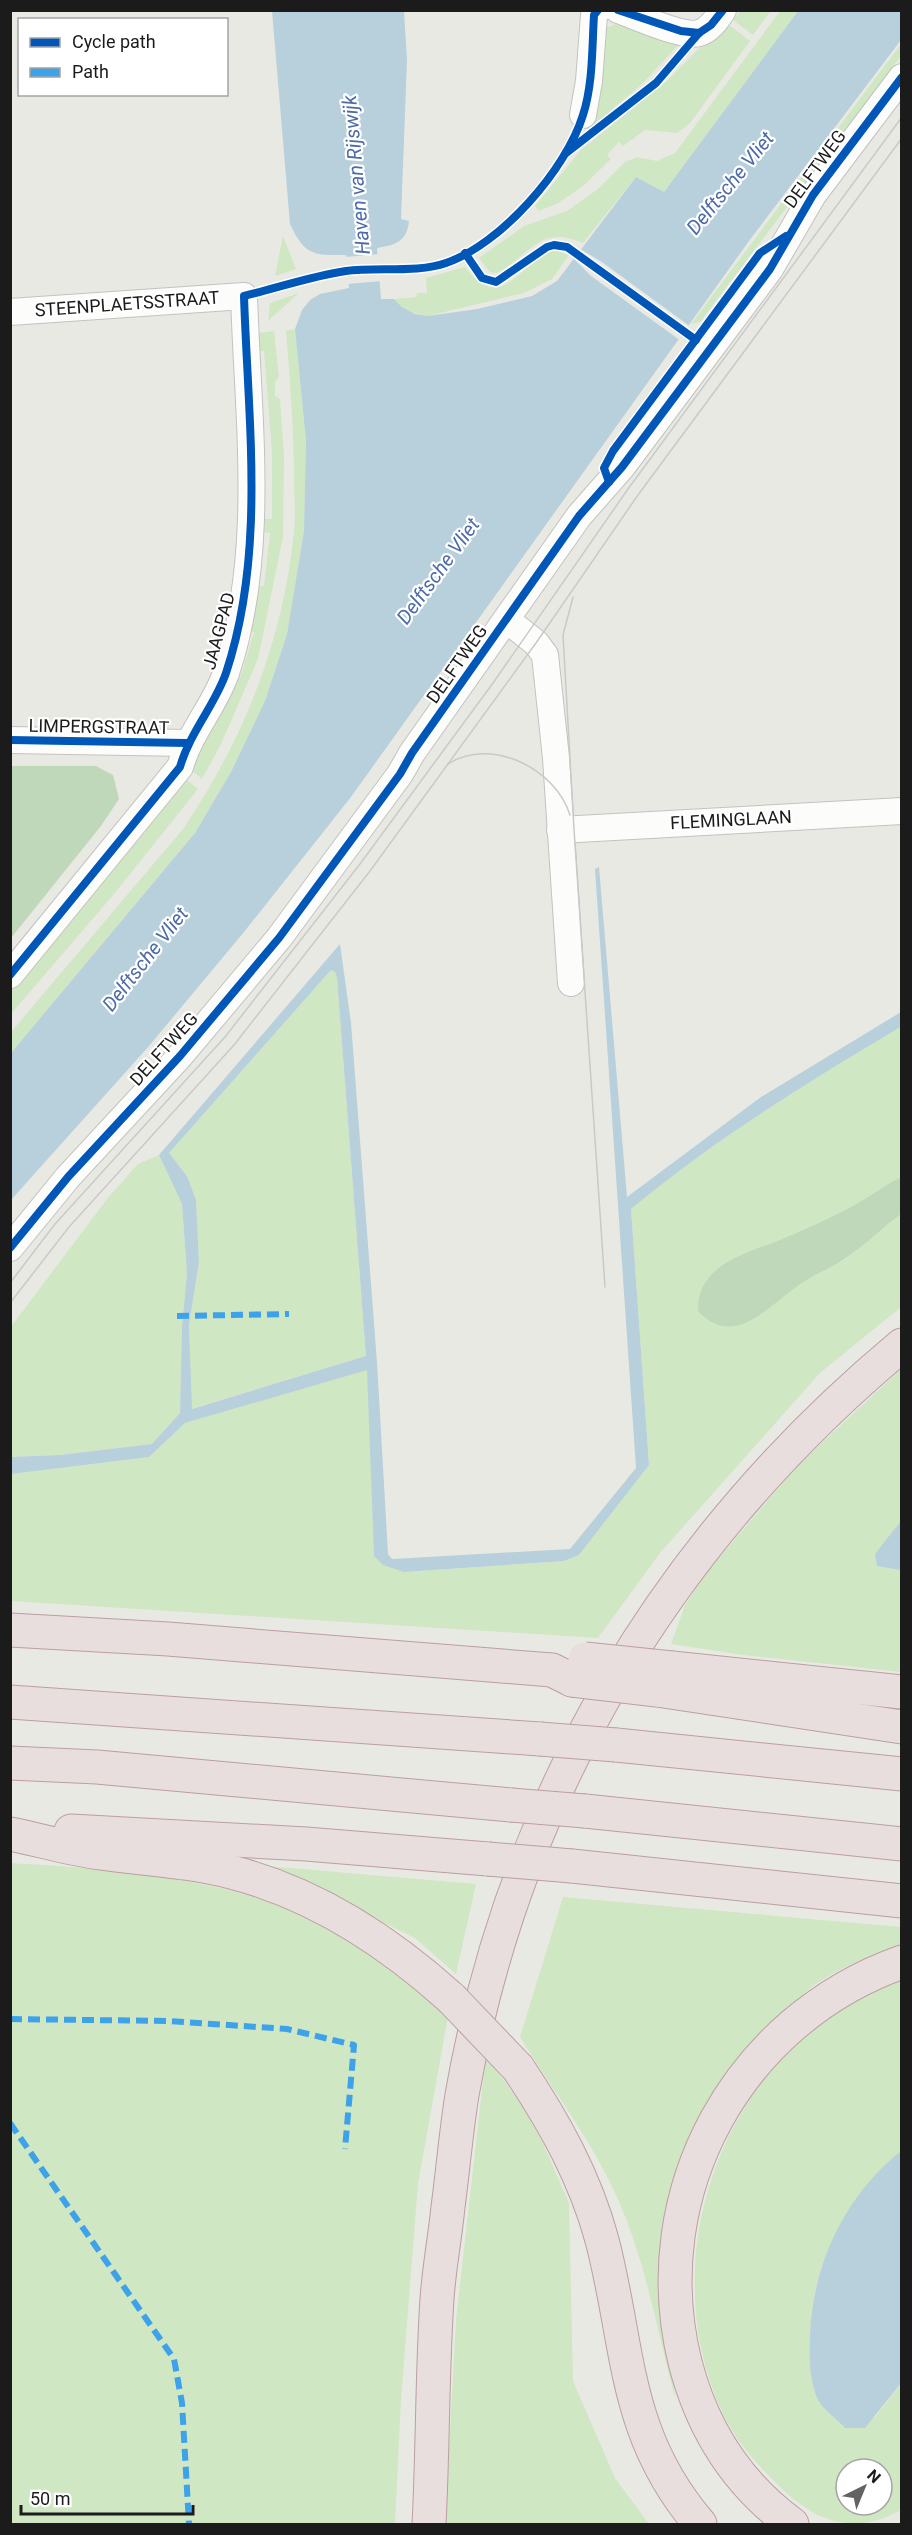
<svg xmlns="http://www.w3.org/2000/svg" width="912" height="2535" viewBox="0 0 912 2535" font-family="Roboto,sans-serif">
  <style>
    .grass { fill: #d0e7c3; fill-rule: evenodd }
    .forest { fill: #c0d8ba }
    .water { fill: #b8cfdc; fill-rule: evenodd }
    .pier { fill: #e9e9e4 }
    .lines { fill: none; stroke-linecap: round; stroke-linejoin: round }
    .minor-casing { stroke: #c2c2c0; stroke-width: 28 }
    .motorway-casing { stroke: #bc9ea1; stroke-width: 35 }
    .minor { stroke: #fcfcfb; stroke-width: 26 }
    .motorway { stroke: #e8dedd; stroke-width: 33 }
    .tram { stroke: #c9c9c8; stroke-width: 1.5 }
    .motorway-bridge-casing { stroke: #bc9ea1; stroke-width: 35; stroke-linecap: butt }
    .motorway-bridge { stroke: #e8dedd; stroke-width: 33 }
    .quiet { stroke: #3da2ea; stroke-width: 6; stroke-dasharray: 12 6; stroke-linecap: butt }
    .cycleway-casing { stroke: #fff; stroke-width: 11 }
    .cycleway { stroke: #0057b8; stroke-width: 8 }
    .labels { text-anchor: middle; stroke-width: 4.5; stroke-linejoin: round; paint-order: stroke }
    .street-label { font-size: 18px; fill: #1b1b1b; stroke: #fff }
    .water-label { font-size: 20px; font-style: italic; fill: #4d6ba6; stroke: #fff }
  </style>
  <rect width="100%" height="100%" fill="#e9e9e4"/>
  <g class="grass">
    <polygon points="740,11 740,10 771,11 753,35 733,20"/>
    <path d="M780,11H798L664,192L636,177L583,243C539,224 532,254 497,273L490,272L479,258L524,226L567,211L598,189L625,162L637,157L657,161L675,153Z"/>
    <polygon points="620,21 679,44 644,82 588,130 586,128 592,115 600,25 610,27"/>
    <polygon points="725,22 750,41 690,123 677,133 645,130 623,146 619,142 607,155 611,159 582,187 558,203 539,211 535,206 581,150 668,80"/>
    <polygon points="901,44 901,56 700,322 691,324"/>
    <polygon points="283,236 296,269 275,276"/>
    <path d="M554,250L569,255L552,279L524,293L428,316C414,314 404,310 394,299L416,297L417,293H427L426,278L465,267C501,316 519,263 554,250Z"/>
    <polygon points="299,293 268,321 270,303"/>
    <path d="M295,329L306,441L304,531L287,634L265,701L231,772L195,833L11,1053V1032L183,829C245,737 283,641 294,531C296,514 294,497 294,481C294,430 290,381 286,331Z"/>
    <polygon points="274,331 279,377 275,382 275,396 280,399 284,456 283,537 258,659 221,744 202,779 185,765 191,755 202,747 223,697 230,699 242,672 254,632 248,630 258,586 264,586 270,533 264,532 265,519 272,519 272,452 264,351 257,351 258,333"/>
    <polygon points="182,776 198,789 114,894 11,1014 11,986"/>
    <polygon points="331,970 335,972 337,978 366,1356 191,1409 189,1325 199,1262 196,1200 187,1176 169,1153"/>
    <path d="M901,1026V1177C879,1188 860,1204 837,1214C819,1223 801,1231 782,1239C748,1253 696,1264 698,1311L752,1320L799,1284L844,1260L901,1214V1307L820,1373L660,1553L598,1638L11,1601V1474L149,1457L185,1423L368,1369L374,1556L404,1572L564,1561L579,1555L649,1465L631,1209C716,1139 807,1082 901,1026Z"/>
    <polygon points="159,1155 182,1204 187,1273 182,1326 180,1413 152,1444 60,1455 11,1457 10,1328 107,1199 138,1164"/>
    <polygon points="901,1369 901,1672 743,1655 671,1644 685,1605 706,1573 798,1465"/>
    <path d="M10,1863C113,1869 225,1876 318,1923C363,1945 409,1983 448,2016L418,2184L401,2400L395,2524H11Z"/>
    <polygon points="267,1866 476,1884 456,1974 415,1938"/>
    <path d="M563,1897L901,1927V1945C874,1954 844,1966 819,1982C807,1989 798,2000 788,2009C715,2074 661,2167 661,2267C660,2312 670,2358 676,2402C657,2332 646,2259 615,2193C590,2138 552,2089 520,2037Z"/>
    <path d="M901,1981V2151C846,2201 813,2258 810,2334C809,2355 809,2378 817,2398C821,2408 837,2419 845,2428L875,2417L901,2383V2510C856,2535 820,2524 783,2490C761,2469 738,2444 724,2416C646,2253 729,2039 901,1981ZM846,2469H882V2505H846Z"/>
    <polygon points="486,2054 524,2109 542,2141 569,2203 573,2381 615,2478 649,2524 445,2524 456,2320"/>
  </g>
  <g class="forest">
    <polygon points="11,766 96,766 113,775 119,799 101,826 11,938"/>
    <path d="M901,1177V1214C881,1229 864,1246 843,1260C829,1269 813,1275 799,1285C768,1306 734,1350 698,1311C696,1264 748,1253 782,1239C801,1231 819,1223 837,1214C860,1204 879,1188 901,1177Z"/>
  </g>
  <g class="water">
    <path d="M272,11H404L407,60L401,219L409,221C407,242 395,245 377,248L381,299H394L402,307L415,314L428,316L477,309L532,296L557,281L636,177L664,192L798,11H901V40L749,241L351,797L244,932L149,1046L11,1200V1053L195,833L231,772L265,701L287,634L304,531L306,441L295,329L302,310L310,300L320,294L349,288L346,255C313,255 305,256 290,224Z"/>
    <path d="M599,867L627,1197L761,1097L901,1012L902,1026C808,1082 715,1139 631,1209L649,1465L579,1555L564,1561L404,1572L383,1565L374,1556L367,1370L185,1423L149,1457L11,1474V1457L60,1455L152,1444L180,1413L182,1326L187,1273L182,1204L159,1155L340,944L351,1023L377,1362L388,1554L392,1559L570,1549L636,1468L595,869ZM331,970L335,972L337,978L366,1356L192,1409L189,1325L199,1262L196,1200L187,1176L169,1153Z"/>
    <polygon points="901,1521 901,1570 877,1566 875,1554"/>
    <path d="M901,2151V2383L865,2428H845C837,2419 821,2408 817,2398C809,2378 809,2355 810,2334C813,2263 845,2196 901,2151Z"/>
  </g>
  <g class="pier">
    <polygon points="577,247 602,262 691,327 681,341 591,276 571,256"/>
    <polygon points="380,254 382,281 347,284 345,257"/>
  </g>
  <g class="lines">
    <defs>
      <g id="minor">
        <path d="M618,10C636,16 683,38 699,33C710,30 717,19 723,10"/>
        <polyline points="583,115 589,81 594,15 598,10"/>
        <path d="M10,312L244,296C248,421 266,553 226,673C215,705 190,732 180,767L10,975"/>
        <polyline points="507,620 536,643 545,655 556,758 571,983"/>
        <polyline points="10,740 187,743"/>
        <polyline points="560,830 902,811"/>
        <polyline points="10,1248 68,1177 180,1056 279,938 400,774 412,753 579,516 622,467 770,269 813,195 902,77"/>
      </g>
      <g id="motorway">
        <polyline points="10,1630 168,1639 552,1670 572,1680"/>
        <polyline points="672,1668 902,1692"/>
        <polyline points="657,1690 902,1727"/>
        <polyline points="10,1702 540,1739"/>
        <polyline points="616,1745 902,1774"/>
        <polyline points="10,1763 97,1767 511,1805"/>
        <polyline points="585,1811 902,1844"/>
        <polyline points="71,1831 306,1844 488,1859"/>
        <path d="M10,1834C40,1840 70,1849 100,1853C144,1859 188,1861 231,1872C314,1893 389,1942 451,1998"/>
        <polyline points="572,1866 902,1901"/>
        <path d="M518,2068C554,2122 585,2177 602,2240C630,2347 622,2433 700,2524"/>
        <path d="M429,2524C433,2449 432,2374 437,2299C439,2268 445,2238 448,2207C453,2170 456,2132 462,2095C515,1794 668,1540 902,1345"/>
        <path d="M792,2524C736,2483 702,2429 685,2362C643,2192 738,2020 902,1962"/>
      </g>
    </defs>
    <use href="#minor" class="minor-casing"/>
    <use href="#motorway" class="motorway-casing"/>
    <use href="#minor" class="minor"/>
    <use href="#motorway" class="motorway"/>
    <g class="tram">
      <polyline points="573,597 563,635 574,829 605,1287"/>
      <path d="M448,764C491,736 556,769 570,815"/>
      <polyline points="10,1283 55,1224 225,1037 360,864 493,683 628,489 902,117"/>
      <polyline points="10,1303 69,1227 234,1045 370,871 536,643 638,495 902,138"/>
    </g>
    <defs>
      <g id="motorway-bridge">
        <polyline points="585,1659 672,1668"/>
        <polyline points="572,1680 657,1690"/>
        <polyline points="540,1739 616,1745"/>
        <polyline points="511,1805 585,1811"/>
        <polyline points="488,1859 572,1866"/>
        <polyline points="451,1998 518,2068"/>
      </g>
    </defs>
    <use href="#motorway-bridge" class="motorway-bridge-casing"/>
    <use href="#motorway-bridge" class="motorway-bridge"/>
    <g class="quiet">
      <polyline points="177,1316 289,1314"/>
      <polyline points="10,2019 169,2021 287,2029 354,2045 345,2149"/>
      <polyline points="10,2123 174,2359 182,2403 189,2524"/>
    </g>
    <defs>
      <g id="cycleway">
        <polyline points="618,10 681,31 699,33"/>
        <polyline points="566,153 656,83 699,33 711,25 723,10"/>
        <polyline points="465,253 482,278 496,282 547,247 554,245 567,247 696,340"/>
        <polyline points="609,482 604,468 613,451 760,253 786,236"/>
        <polyline points="10,740 187,743"/>
        <path d="M10,975L180,767C190,732 215,705 226,673C266,553 248,421 244,296C277,288 312,276 346,271C377,267 418,273 446,263C501,244 566,170 583,115C593,84 592,48 594,15L598,10"/>
        <polyline points="10,1248 68,1177 180,1056 279,938 400,774 412,753 579,516 622,467 770,269 813,195 902,77"/>
      </g>
    </defs>
    <use href="#cycleway" class="cycleway-casing"/>
    <use href="#cycleway" class="cycleway"/>
  </g>
  <g class="labels">
    <g class="street-label">
      <text transform="translate(815 169) rotate(-54)" y="6">DELFTWEG</text>
      <text transform="translate(127 304) rotate(-4)" y="6">STEENPLAETSSTRAAT</text>
      <text transform="translate(219 631) rotate(-75)" y="6">JAAGPAD</text>
      <text transform="translate(457 664) rotate(-55)" y="6">DELFTWEG</text>
      <text transform="translate(99 727) rotate(1)" y="6">LIMPERGSTRAAT</text>
      <text transform="translate(731 820) rotate(-3)" y="6">FLEMINGLAAN</text>
      <text transform="translate(164 1049) rotate(-48)" y="6">DELFTWEG</text>
    </g>
    <g class="water-label">
      <text transform="translate(356 175) rotate(-95)" y="7">Haven van Rijswijk</text>
      <text transform="translate(730 183) rotate(-51)" y="7">Delftsche Vliet</text>
      <text transform="translate(438 571) rotate(-54)" y="7">Delftsche Vliet</text>
      <text transform="translate(145 959) rotate(-52)" y="7">Delftsche Vliet</text>
    </g>
  </g>
  <rect width="912" height="2535" fill="none" stroke="#1b1b1b" stroke-width="24"/>
  <rect x="18" y="18" width="210" height="78" fill="#ffffff" stroke="#a4a4a4" stroke-width="1.5"/>
  <rect x="30" y="38" width="30" height="9" fill="#0057b8" stroke="#a4a4a4" stroke-width="1.5"/>
  <text x="72" y="48" font-size="18" fill="#1b1b1b">Cycle path</text>
  <rect x="30" y="68" width="30" height="9" fill="#3da2ea" stroke="#a4a4a4" stroke-width="1.5"/>
  <text x="72" y="78" font-size="18" fill="#1b1b1b">Path</text>
  <g transform="translate(864 2487) rotate(43)"><circle r="28" fill="#ffffff" stroke="#a4a4a4" stroke-width="1.5"/>
  <path d="M0-4.5L10 22L0 15L-10 22Z" fill="#636361"/>
  <text y="-9" font-size="16" font-weight="bold" text-anchor="middle" fill="#1b1b1b">N</text>
  </g>
  <path d="M21 2505v9h172v-9" fill="none" stroke="#1b1b1b" stroke-width="3"/>
  <text x="30" y="2505" font-size="18" fill="#1b1b1b" stroke="#ffffff" stroke-width="4.5" paint-order="stroke">50 m</text>
</svg>
